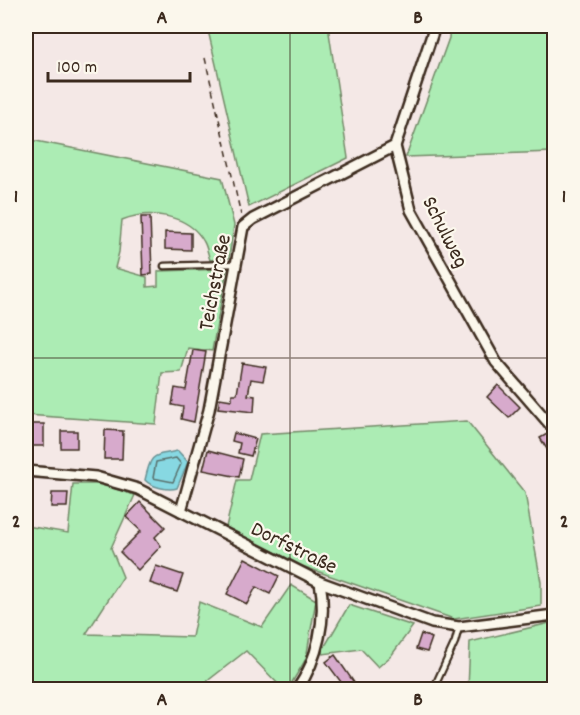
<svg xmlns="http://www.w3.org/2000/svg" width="580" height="715" viewBox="0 0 580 715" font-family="Dekko,sans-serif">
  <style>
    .green { fill: #acecb4; stroke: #748b69; stroke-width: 1.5 }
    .water { fill: #87d8e2; stroke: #699294; stroke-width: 1.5 }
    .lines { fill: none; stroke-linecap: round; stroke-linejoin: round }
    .shore { stroke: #59706c; stroke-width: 1.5 }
    .building { fill: #d7aacc; stroke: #3b2a1e; stroke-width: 1.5 }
    .service-casing { stroke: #3b2a1e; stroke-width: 9 }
    .minor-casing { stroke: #3b2a1e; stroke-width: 14 }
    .path { stroke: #3b2a1e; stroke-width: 1.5; stroke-dasharray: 6 4.5; stroke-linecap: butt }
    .service { stroke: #fbf7ec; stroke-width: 4.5 }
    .minor { stroke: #fbf7ec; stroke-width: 9 }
    .grid { fill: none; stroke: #3b2a1e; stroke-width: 1.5; stroke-opacity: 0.55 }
    .labels { text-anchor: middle; stroke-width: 4.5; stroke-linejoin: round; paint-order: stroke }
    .street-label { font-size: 22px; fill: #3b2a1e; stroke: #fbf7ec }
    .neatline { fill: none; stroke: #3b2a1e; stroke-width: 2 }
    .grid-label { font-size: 20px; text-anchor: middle; font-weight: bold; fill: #3b2a1e }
  </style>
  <rect width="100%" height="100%" fill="#f4e8e6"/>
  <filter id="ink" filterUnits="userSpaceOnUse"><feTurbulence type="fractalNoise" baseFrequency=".0167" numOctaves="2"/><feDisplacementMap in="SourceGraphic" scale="12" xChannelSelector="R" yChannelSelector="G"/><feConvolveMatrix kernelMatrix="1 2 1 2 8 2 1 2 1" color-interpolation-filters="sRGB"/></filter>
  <g filter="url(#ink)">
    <g class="green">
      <polygon points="207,26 328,26 348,158 249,207"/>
      <polygon points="450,26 554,26 554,152 406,157 449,38"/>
      <path d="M26,139L222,178L234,225L229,258L210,260C208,255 207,247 204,242C189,214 148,209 122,220L119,252L115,268L147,277V287L158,286V271L227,269L212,351L188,348L181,372L162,373L156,424L26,415Z"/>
      <polygon points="467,421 525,493 541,582 541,606 454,619 302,566 226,527 237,480 249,480 260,434"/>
      <polygon points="73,484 100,484 135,495 111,548 123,577 86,634 192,637 199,602 262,627 291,585 316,600 306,659 288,689 283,689 246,651 197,689 26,687 26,526 68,533"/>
      <polygon points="349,605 413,626 391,656 378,667 361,649 323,654 322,651"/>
      <polygon points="554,622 554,689 468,689 470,642"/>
    </g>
    <path class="water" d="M178,451L188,462L177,488C169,491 151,487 145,480C151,453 152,456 178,451Z"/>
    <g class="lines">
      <polygon class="shore" points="176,458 181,464 173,482 153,478 156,462"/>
    </g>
    <g class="building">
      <polygon points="141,217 150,217 152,274 143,275"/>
      <polygon points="165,232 191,233 191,250 165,249"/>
      <polygon points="193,350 206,352 194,422 181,419 183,407 172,405 175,388 186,390"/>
      <polygon points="242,363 266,367 263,381 251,379 248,395 255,396 254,412 218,408 220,398 232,400 232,394 237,394"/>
      <polygon points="498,385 520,407 509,418 487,397"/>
      <rect x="29" y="424" width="15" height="22"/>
      <polygon points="105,430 123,431 122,459 104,459"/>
      <rect x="61" y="431" width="16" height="17"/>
      <polygon points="234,433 256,439 251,456 238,453 240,443 232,441"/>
      <polygon points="549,433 555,440 555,462 540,438"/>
      <polygon points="208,450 243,459 239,477 203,470"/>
      <polygon points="52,493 68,493 67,507 51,507"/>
      <polygon points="140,502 165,527 155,537 161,546 138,570 120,552 141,531 126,517"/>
      <polygon points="245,558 279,576 270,594 256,587 247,604 227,594"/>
      <polygon points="156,566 183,575 177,592 150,583"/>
      <polygon points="421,634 432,638 427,652 416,649"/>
      <polygon points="335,655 355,684 347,690 326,662"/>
    </g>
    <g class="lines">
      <defs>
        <g id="service">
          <polyline points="164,266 235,264"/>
          <polyline points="433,690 455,642 459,627"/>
        </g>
        <g id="minor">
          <polyline points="435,26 395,146 411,210 496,362 554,429"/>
          <polyline points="26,471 96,477 138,489 320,582 432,623 459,627 554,615"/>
          <polyline points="181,511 209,410 243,227 253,219 395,146"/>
          <path d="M297,690C318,659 327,618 320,582"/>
        </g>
      </defs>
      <use href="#service" class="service-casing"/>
      <use href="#minor" class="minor-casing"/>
      <polyline class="path" points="205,58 241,215"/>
      <use href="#service" class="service"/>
      <use href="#minor" class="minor"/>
    </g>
  </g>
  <path class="grid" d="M290,26V690M26,358H554"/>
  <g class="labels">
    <g class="street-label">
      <text transform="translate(447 231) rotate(63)" y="8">Schulweg</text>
      <text transform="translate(213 282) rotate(-79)" y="8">Teichstraße</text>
      <text transform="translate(295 546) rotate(26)" y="8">Dorfstraße</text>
    </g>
  </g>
  <rect width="580" height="715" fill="none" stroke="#fbf7ec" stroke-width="66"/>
  <path d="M48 72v9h142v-9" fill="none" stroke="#3b2a1e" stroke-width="3"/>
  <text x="57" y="72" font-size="18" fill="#3b2a1e" stroke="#fbf7ec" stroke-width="4.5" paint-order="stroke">100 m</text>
  <rect x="33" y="33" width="514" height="649" class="neatline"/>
  <g class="grid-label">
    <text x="162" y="23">A</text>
    <text x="418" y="23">B</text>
    <text x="16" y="202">1</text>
    <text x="564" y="202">1</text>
    <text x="16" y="527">2</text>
    <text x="564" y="527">2</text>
    <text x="162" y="705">A</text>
    <text x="418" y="705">B</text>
  </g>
</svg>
